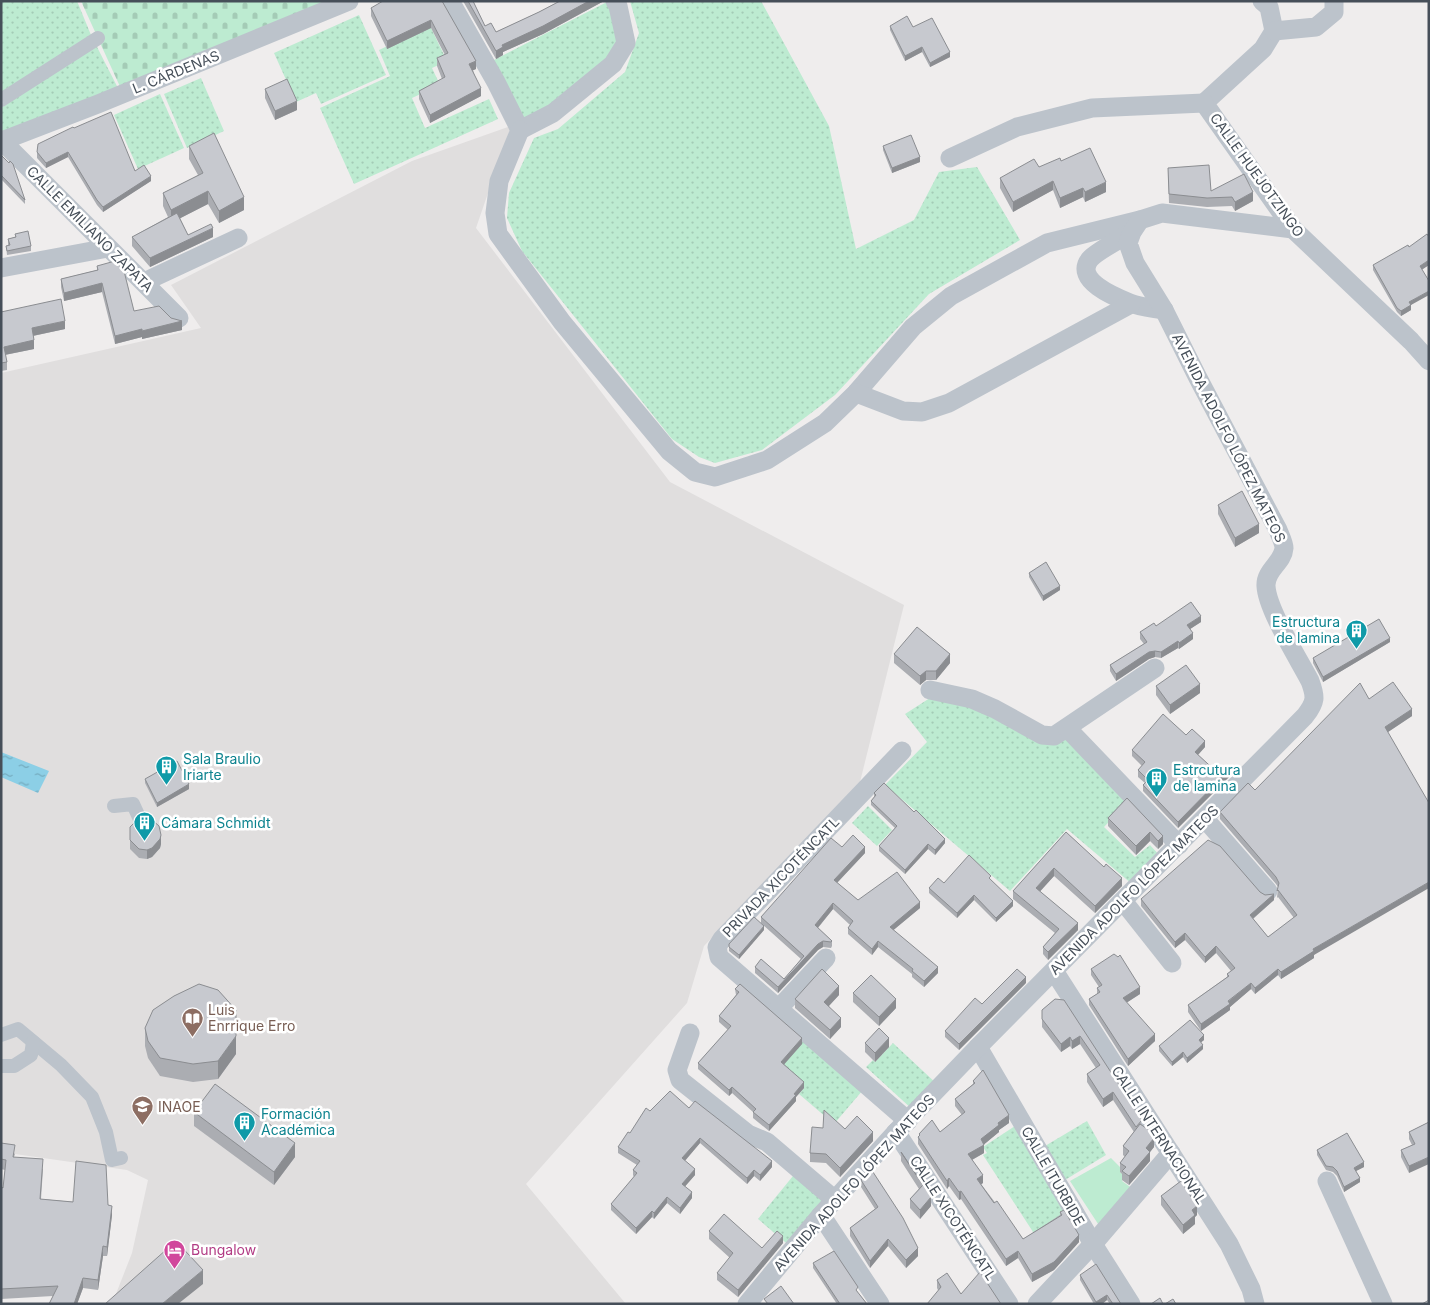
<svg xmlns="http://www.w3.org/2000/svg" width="1430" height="1305" viewBox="0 0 1430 1305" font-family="Inter,sans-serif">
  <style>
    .education { fill: #e0dede }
    .grass { fill: url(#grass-dots) }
    .cemetery { fill: url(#cemetery-stones) }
    .garden { fill: #bdebd1 }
    .water { fill: url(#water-ripples) }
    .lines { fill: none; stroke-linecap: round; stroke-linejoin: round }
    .pedestrian { stroke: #bcc3cb; stroke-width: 14 }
    .minor { stroke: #bcc3cb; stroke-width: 19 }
    .wall { fill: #abadb2 }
    .shaded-wall { fill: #8b8d91 }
    .building { fill: #c7c9cf; stroke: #8b8d91 }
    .labels { text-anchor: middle; stroke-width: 5; stroke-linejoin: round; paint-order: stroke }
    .street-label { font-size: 14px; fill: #464f59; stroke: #fff }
    .culture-label { font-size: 14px; fill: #0d838f; stroke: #fff; text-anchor: start }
    .education-label { font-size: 14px; fill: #785e54; stroke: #fff; text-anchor: start }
    .hotel-label { font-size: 14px; fill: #b23c85; stroke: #fff; text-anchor: start }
  </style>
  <defs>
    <pattern id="grass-dots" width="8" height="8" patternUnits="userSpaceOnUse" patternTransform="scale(1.25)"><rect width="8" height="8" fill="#bdebd1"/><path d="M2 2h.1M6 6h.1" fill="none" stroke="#a4cbb6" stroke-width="1.8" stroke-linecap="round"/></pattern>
    <pattern id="cemetery-stones" width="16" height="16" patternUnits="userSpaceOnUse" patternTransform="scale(1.25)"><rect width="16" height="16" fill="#bdebd1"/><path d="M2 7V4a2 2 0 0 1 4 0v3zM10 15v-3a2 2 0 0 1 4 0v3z" fill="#a4cbb6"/></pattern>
    <pattern id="water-ripples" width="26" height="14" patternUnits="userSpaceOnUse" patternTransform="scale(1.25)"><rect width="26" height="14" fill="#8ccfe6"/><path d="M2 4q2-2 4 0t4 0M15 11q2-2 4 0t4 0" fill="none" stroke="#74aabd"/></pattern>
  </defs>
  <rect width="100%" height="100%" fill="#efeded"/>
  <polygon class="education" points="511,126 476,228 670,482 904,605 860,782 704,946 687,1003 526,1184 626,1304 112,1304 132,1253 148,1180 127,1170 1,1152 1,373 201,328 171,285 412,161"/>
  <g class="grass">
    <polygon points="1,1 77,1 91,35 1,95"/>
    <polygon points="630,1 761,1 829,126 856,249 914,220 939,172 977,167 1020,240 929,294 835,395 762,450 715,463 699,457 672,439 522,251 507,218 509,193 534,138 558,129 625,72 639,33"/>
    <polygon points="607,2 623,43 549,110 522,122 490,62"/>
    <polygon points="359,15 386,75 321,104 316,93 296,102 274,53"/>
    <polygon points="430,26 447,61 432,68 440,85 412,98 425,128 489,99 498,119 354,184 320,108 390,76 379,50"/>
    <polygon points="96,45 120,92 6,136 1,131 1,108"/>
    <polygon points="201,78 224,131 187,148 164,94"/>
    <polygon points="160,94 184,148 138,169 114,115"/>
    <polygon points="933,696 1068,733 1127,803 1104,827 1135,857 1150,845 1161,857 1132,884 1067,829 1010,891 885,785 927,742 905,714"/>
    <polygon points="868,806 892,830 877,846 852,823"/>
    <polygon points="803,1038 863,1090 834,1124 799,1094 804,1088 779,1066"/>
    <polygon points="893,1043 938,1085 913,1110 866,1067 873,1060 875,1062"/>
    <polygon points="1087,1121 1106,1155 1065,1180 1045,1146"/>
    <polygon points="1015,1126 1071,1212 1035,1235 983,1155 987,1153 983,1147"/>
    <polygon points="797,1171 830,1199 791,1247 758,1219"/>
  </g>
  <polygon class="cemetery" points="81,1 333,1 122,91"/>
  <polygon class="garden" points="1111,1158 1121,1168 1120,1172 1125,1176 1122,1181 1133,1189 1102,1230 1070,1181"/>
  <polygon class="water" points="1,752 49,771 38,793 1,777"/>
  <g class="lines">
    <g class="pedestrian">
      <polyline points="1,100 98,38"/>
      <polyline points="114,806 133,804 143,826"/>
      <polyline points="1,1035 18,1029 61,1065 92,1097 106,1132 112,1160 121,1158"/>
      <polyline points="1,1066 14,1066 31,1055 33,1042"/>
    </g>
    <g class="minor">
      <polyline points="450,1 496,82 520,130 553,113 613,64 626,43 618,6 615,1"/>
      <polyline points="1262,1 1269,7 1274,31 1263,49 1204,103 1293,229 1411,341 1429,361"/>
      <polyline points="1274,31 1316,27 1334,12 1334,1"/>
      <polyline points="520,130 499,181 495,213 498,234 562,322 669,451 695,472 715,477 767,460 825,423 856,393 913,327 951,296 1047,243 1140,220"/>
      <polyline points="1,140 179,318"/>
      <polyline points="2,141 98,104 349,1"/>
      <polyline points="950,158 1017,127 1092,108 1204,103"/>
      <path d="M1132,232C1122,238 1097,251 1090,259C1073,280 1115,297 1130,303C1140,307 1153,308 1164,310"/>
      <polyline points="1,268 108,248"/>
      <polyline points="144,282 238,238"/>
      <polyline points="856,393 903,411 922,412 949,403 1131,304"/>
      <polyline points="930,690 972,699 995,709 1042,735 1054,736 1155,668"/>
      <polyline points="1067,728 1179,845"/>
      <polyline points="902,751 722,939 717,947 719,957 908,1121"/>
      <polyline points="1205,819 1268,891"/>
      <polyline points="1123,901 1172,963"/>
      <polyline points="1054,971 1229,1244 1251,1289 1255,1304"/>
      <polyline points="778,1009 826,958"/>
      <polyline points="690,1033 677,1070 680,1080 748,1134 767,1142 835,1200"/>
      <polyline points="978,1047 1093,1244 1131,1304"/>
      <polyline points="896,1132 1009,1304"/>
      <polyline points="1327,1181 1383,1304"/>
      <polyline points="821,1215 880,1304"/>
      <path d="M747,1304L821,1215L896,1132L978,1047L1305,716C1316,702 1316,697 1310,681C1298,658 1267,609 1266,586C1265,570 1283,563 1284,548C1284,543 1280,535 1278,530L1198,378L1164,310L1135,263L1128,243L1132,232L1140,220L1162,213L1293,229"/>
      <polyline points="1037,1304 1093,1244 1171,1153"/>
    </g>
  </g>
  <g class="wall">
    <polygon points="442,1 476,69 473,70 481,96 430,123 419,99 419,91 442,79 437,66 437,58 445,55 431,28 387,49 371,16 371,8"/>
    <polygon points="463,1 473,1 485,26 496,32 539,12 560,1 604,1 543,34 503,52 503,55 496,59"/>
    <polygon points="890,26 913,27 950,57 930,67 922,52 905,61 890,30"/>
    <polygon points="265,89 297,110 275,120 265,98"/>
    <polygon points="74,128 135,171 151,181 103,212 97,205 68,157 46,168 37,158 37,152"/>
    <polygon points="189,146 244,210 219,223 208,204 180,218 188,235 213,237 150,267 132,246 132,237 168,217 163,206 163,193 198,175 189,159"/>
    <polygon points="883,146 920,162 892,173 883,150"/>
    <polygon points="1,155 25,200 25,204 1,179"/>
    <polygon points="1061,161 1106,192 1085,202 1083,197 1060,208 1053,190 1013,212 1000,188 1000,178"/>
    <polygon points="1168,168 1211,191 1253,201 1235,211 1232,206 1207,207 1169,203"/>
    <polygon points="15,234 31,246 31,251 7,255 6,246 8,245 8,239 15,237"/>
    <polygon points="1373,265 1429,265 1422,269 1411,305 1411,310 1401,316 1397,312 1373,270"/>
    <polygon points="97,266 134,311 182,330 142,339 142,337 115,344 102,292 64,301 61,287 61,279 97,270"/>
    <polygon points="1,312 65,329 33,336 34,349 5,355 7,362 7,370 1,371"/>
    <polygon points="1218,505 1259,533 1235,547 1218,514"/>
    <polygon points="1029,573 1060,590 1043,601 1029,577"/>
    <polygon points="1201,622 1190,629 1193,639 1179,649 1178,648 1161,658 1155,657 1149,659 1116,681 1110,671 1110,665 1144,644 1140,639 1140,632 1156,626"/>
    <polygon points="1390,642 1323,682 1313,663 1313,658"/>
    <polygon points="894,654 950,663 936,680 926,680 920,685 894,663"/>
    <polygon points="1156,686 1200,693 1170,714 1156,695"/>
    <polygon points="1369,699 1412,716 1388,732 1314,955 1314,958 1281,979 1278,975 1255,994 1251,989 1230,1007 1230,1010 1201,1031 1188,1012 1188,1005 1227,977 1227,974 1231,971 1216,953 1205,963 1185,940 1175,948 1141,906 1141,899 1260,892 1274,900 1253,919 1268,937 1294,918 1278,897 1277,898 1278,887 1276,884 1220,819 1220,812 1255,790"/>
    <polygon points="1186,735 1205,747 1198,755 1220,775 1232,774 1178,828 1143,791 1143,785 1145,783 1138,777 1138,770 1142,766 1132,756 1132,750"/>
    <polygon points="145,779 189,789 157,807 145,783"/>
    <polygon points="874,793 945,843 935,855 928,849 905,874 879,851 879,846 895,828 871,805 871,801 874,797"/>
    <polygon points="1127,798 1163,844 1158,849 1150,841 1136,855 1108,826 1108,818"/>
    <polygon points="130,827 161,844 160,848 152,857 147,859 139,858 130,849"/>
    <polygon points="1066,832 1122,886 1095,913 1054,876 1040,891 1078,930 1048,960 1043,954 1043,947 1055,933 1013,899 1013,891"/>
    <polygon points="842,847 865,853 837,883 858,900 920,908 893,930 938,973 924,987 912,977 912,974 878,947 872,955 848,934 848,928 850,925 833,909 818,928 832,941 832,946 831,948 823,947 818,950 778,993 755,973 755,967 784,979 801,959 761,923 761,917"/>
    <polygon points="991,880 1013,906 996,922 974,900 957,918 929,893 929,888 944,883"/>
    <polygon points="764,930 739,959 729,951 729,944"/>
    <polygon points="1091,969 1140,994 1126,1003 1155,1041 1128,1066 1089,1005 1089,999 1097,994 1097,988 1099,987 1091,975"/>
    <polygon points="1026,983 959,1050 945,1037 945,1031"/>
    <polygon points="735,989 802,1044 784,1064 804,1088 796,1097 796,1101 769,1131 753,1118 753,1112 732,1093 729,1096 698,1069 698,1063 728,1030 719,1022 719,1016 736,995"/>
    <polygon points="853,993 896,1008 879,1026 853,1002"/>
    <polygon points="839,995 829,1006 841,1027 830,1039 795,1008 795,999"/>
    <polygon points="1055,999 1142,1125 1154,1147 1150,1152 1150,1161 1129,1185 1122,1180 1122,1174 1120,1172 1120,1163 1125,1157 1123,1155 1123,1146 1134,1132 1113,1100 1103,1107 1087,1082 1087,1074 1096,1068 1080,1044 1072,1049 1070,1046 1061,1052 1042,1027 1042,1010"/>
    <polygon points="145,1028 236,1054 218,1079 193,1082 160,1076 148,1058 145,1046"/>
    <polygon points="1204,1040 1201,1042 1203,1049 1187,1063 1183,1057 1172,1066 1159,1051 1159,1046"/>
    <polygon points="865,1043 889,1047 875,1062 865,1052"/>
    <polygon points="973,1081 1009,1123 999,1130 999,1132 984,1144 984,1153 972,1160 983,1183 981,1184 1023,1239 1060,1215 1060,1212 1079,1242 1054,1270 1032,1282 1018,1258 1006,1266 961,1199 959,1200 949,1186 947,1189 918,1144 918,1137 919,1136 919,1134 940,1132 962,1115 955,1106 955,1099 973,1084"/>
    <polygon points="689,1108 772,1167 760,1181 754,1176 747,1184 700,1143 685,1161 695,1175 685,1186 692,1198 680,1214 667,1203 654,1219 652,1217 636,1234 611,1210 611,1204 634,1177 633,1175 633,1170 637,1165 618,1153 618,1147 650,1111"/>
    <polygon points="194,1112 295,1157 274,1185 194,1126"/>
    <polygon points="1429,1122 1409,1173 1401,1157 1401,1150 1412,1145 1409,1139 1409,1132"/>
    <polygon points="845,1129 873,1141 840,1177 826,1163 810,1162 810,1153"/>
    <polygon points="1,1143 15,1154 14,1157 43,1169 41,1199 108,1205 112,1215 107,1256 103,1256 98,1290 83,1288 77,1304 49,1304 53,1296 1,1299 1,1187 3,1188 5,1170 1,1169"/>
    <polygon points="1317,1150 1364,1167 1356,1171 1360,1182 1344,1192 1337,1176 1333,1172 1326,1170 1317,1155"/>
    <polygon points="901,1152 931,1197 931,1206 920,1219 910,1208 910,1199 919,1189 901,1161"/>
    <polygon points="861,1180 918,1256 906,1268 888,1246 870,1268 850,1236 850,1228 875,1209 861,1187"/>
    <polygon points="1161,1196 1197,1215 1195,1217 1195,1224 1183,1234 1161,1205"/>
    <polygon points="709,1231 762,1248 783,1243 738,1297 717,1280 717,1273 730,1258 709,1239"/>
    <polygon points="813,1263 858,1292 858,1293 867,1304 837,1304 813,1268"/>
    <polygon points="1080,1275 1121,1304 1110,1304 1107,1300 1102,1304 1094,1304 1080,1280"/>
    <polygon points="937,1280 961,1294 1000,1302 938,1290 937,1288"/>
  </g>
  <g class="shaded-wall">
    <polygon points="589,1 604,1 543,34 503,52 503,55 496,59 496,51 502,45"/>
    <polygon points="431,20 431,28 387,49 387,41"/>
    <polygon points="922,47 922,52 905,61 905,56"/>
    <polygon points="950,52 950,57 930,67 930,63"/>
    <polygon points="476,61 476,69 469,72 469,64"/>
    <polygon points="481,88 481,96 430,123 430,115"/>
    <polygon points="297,101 297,110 275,120 275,111"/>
    <polygon points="68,152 68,157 46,168 46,163"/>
    <polygon points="920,157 920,162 892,173 892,168"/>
    <polygon points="151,176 151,181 103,212 103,207"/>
    <polygon points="1053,181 1053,190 1013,212 1013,202"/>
    <polygon points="1106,182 1106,192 1085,202 1085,192"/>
    <polygon points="1083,188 1083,197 1060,208 1060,198"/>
    <polygon points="208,191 208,204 171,223 171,210"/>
    <polygon points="1253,192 1253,201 1235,211 1235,202"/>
    <polygon points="244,197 244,210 219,223 219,211"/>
    <polygon points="213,228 213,237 150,267 150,258"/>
    <polygon points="1429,260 1429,265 1420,271 1420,266"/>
    <polygon points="102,283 102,292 64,301 64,293"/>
    <polygon points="1429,291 1429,295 1411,305 1411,310 1401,316 1401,311 1409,302"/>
    <polygon points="65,321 65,329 32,336 32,328"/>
    <polygon points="182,321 182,330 142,339 142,331"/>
    <polygon points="142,329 142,337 115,344 115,336"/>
    <polygon points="34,340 34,349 4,355 4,347"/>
    <polygon points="1259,524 1259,533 1235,547 1235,538"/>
    <polygon points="1060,586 1060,590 1043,601 1043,596"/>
    <polygon points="1201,616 1201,622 1187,631 1187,625"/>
    <polygon points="1193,633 1193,639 1179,649 1179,643"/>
    <polygon points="1390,638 1390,642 1323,682 1323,677"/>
    <polygon points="1178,641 1178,648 1161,658 1161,652"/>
    <polygon points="1155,651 1155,657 1149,659 1116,681 1116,674 1149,652"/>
    <polygon points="950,654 950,663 936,680 936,671"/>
    <polygon points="926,671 926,680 920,685 920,676"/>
    <polygon points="1200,684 1200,693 1170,714 1170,705"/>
    <polygon points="1412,709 1412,716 1385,734 1385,727"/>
    <polygon points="1205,741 1205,747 1195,758 1195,752"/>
    <polygon points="1232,767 1232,774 1178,828 1178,822"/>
    <polygon points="189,784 189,789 157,807 157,803"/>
    <polygon points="1150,832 1150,841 1136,855 1136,846"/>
    <polygon points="161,835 161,844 160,848 152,857 147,859 147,850"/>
    <polygon points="1163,836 1163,844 1158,849 1158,841"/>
    <polygon points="945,839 945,843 935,855 935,850"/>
    <polygon points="928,844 928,849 905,874 905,870"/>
    <polygon points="865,847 865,853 834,886 834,880"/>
    <polygon points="1054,868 1054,876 1036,896 1036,888"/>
    <polygon points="1122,878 1122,886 1095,913 1095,906"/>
    <polygon points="1429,882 1429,888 1314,955 1314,958 1281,979 1281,972 1313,949"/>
    <polygon points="1274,894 1274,900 1250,921 1250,915"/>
    <polygon points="974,895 974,900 957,918 957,913"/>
    <polygon points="1013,901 1013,906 996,922 996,918"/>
    <polygon points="920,902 920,908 890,933 890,927"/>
    <polygon points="833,903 833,909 815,931 815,925"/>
    <polygon points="1078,923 1078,930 1048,960 1048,952"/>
    <polygon points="764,926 764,930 739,959 739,955"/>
    <polygon points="1185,933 1185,940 1175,948 1175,942"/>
    <polygon points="823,941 823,947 818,950 778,993 778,987 818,944"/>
    <polygon points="878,941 878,947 872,955 872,949"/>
    <polygon points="1216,946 1216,953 1205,963 1205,957"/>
    <polygon points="938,967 938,973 924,987 924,981"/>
    <polygon points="1278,969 1278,975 1255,994 1255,988"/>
    <polygon points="1026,977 1026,983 959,1050 959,1044"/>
    <polygon points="1251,983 1251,989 1230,1007 1230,1010 1201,1031 1201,1024"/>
    <polygon points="839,986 839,995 824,1011 824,1002"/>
    <polygon points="1140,987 1140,994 1123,1005 1123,998"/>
    <polygon points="896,999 896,1008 879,1026 879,1017"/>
    <polygon points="841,1018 841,1027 830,1039 830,1030"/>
    <polygon points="1155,1034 1155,1041 1128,1066 1128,1059"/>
    <polygon points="1204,1035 1204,1040 1199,1044 1199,1040"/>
    <polygon points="236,1036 236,1054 218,1079 218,1061"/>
    <polygon points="1080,1036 1080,1044 1072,1049 1072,1041"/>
    <polygon points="1070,1037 1070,1046 1061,1052 1061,1044"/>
    <polygon points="802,1038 802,1044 781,1068 781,1062"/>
    <polygon points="889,1038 889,1047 875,1062 875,1053"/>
    <polygon points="1203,1045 1203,1049 1187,1063 1187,1058"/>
    <polygon points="1183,1052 1183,1057 1172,1066 1172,1062"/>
    <polygon points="804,1082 804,1088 796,1097 796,1101 769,1131 769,1125"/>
    <polygon points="732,1087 732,1093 729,1096 729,1090"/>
    <polygon points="1113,1092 1113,1100 1103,1107 1103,1099"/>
    <polygon points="1009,1115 1009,1123 999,1130 999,1132 981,1147 981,1139 998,1123"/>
    <polygon points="873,1132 873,1141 840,1177 840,1168"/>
    <polygon points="700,1138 700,1143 682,1164 682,1158"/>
    <polygon points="1154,1138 1154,1147 1150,1152 1150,1161 1129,1185 1129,1176 1146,1148"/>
    <polygon points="295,1143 295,1157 274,1185 274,1172"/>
    <polygon points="984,1145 984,1153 968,1162 968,1154"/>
    <polygon points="1429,1157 1429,1164 1409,1173 1409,1166"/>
    <polygon points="772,1161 772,1167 760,1181 760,1175"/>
    <polygon points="1364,1162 1364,1167 1354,1172 1354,1168"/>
    <polygon points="695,1169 695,1175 682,1190 682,1184"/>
    <polygon points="754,1170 754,1176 747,1184 747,1178"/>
    <polygon points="983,1175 983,1183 977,1187 977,1179"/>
    <polygon points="949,1178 949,1186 947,1189 947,1181"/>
    <polygon points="1360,1178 1360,1182 1344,1192 1344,1187"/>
    <polygon points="961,1191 961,1199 959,1200 959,1192"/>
    <polygon points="692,1192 692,1198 680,1214 680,1208"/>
    <polygon points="667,1197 667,1203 654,1219 654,1213"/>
    <polygon points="931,1197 931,1206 920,1219 920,1210"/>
    <polygon points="112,1206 112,1215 107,1256 107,1247"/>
    <polygon points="1197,1206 1197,1215 1195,1217 1195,1224 1183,1234 1183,1225 1192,1210"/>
    <polygon points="652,1211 652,1217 636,1234 636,1228"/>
    <polygon points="1079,1235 1079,1242 1054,1270 1032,1282 1032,1274"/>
    <polygon points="783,1236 783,1243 738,1297 738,1290"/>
    <polygon points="888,1239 888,1246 870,1268 870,1261"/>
    <polygon points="103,1246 103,1256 98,1290 98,1280"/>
    <polygon points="918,1248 918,1256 906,1268 906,1260"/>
    <polygon points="1018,1251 1018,1258 1006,1266 1006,1259"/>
    <polygon points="203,1270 203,1284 178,1304 162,1304"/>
    <polygon points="83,1278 83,1288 77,1304 74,1304"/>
    <polygon points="1107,1295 1107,1300 1102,1304 1096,1304 1096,1302"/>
  </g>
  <g class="building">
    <polygon points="383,1 442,1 476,61 469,64 481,88 430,115 419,91 445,77 437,58 448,53 431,20 387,41 371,8"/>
    <polygon points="468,1 473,1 485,26 491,23 496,32 539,12 560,1 589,1 543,26 502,45 503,47 496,51"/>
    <polygon points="907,16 913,27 932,18 950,52 930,63 922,47 905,56 890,26"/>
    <polygon points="287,79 297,101 275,111 265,89"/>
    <polygon points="111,112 135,171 144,165 151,176 103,207 97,200 68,152 46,163 37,152 38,144 73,127 74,128"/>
    <polygon points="214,133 244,197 219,211 208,191 171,210 163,193 203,173 189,146"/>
    <polygon points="911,135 920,157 892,168 883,146"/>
    <polygon points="1090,148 1106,182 1085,192 1083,188 1060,198 1053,181 1013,202 1000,178 1034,159 1039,167 1060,158 1061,161"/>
    <polygon points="1,155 9,163 10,161 13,164 25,200 1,175"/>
    <polygon points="1209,165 1211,191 1244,174 1253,192 1235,202 1232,197 1207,198 1169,194 1168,168"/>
    <polygon points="177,213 188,235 211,224 213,228 150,258 132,237"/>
    <polygon points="28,231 31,246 7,251 6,246 10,245 8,239 16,237 15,234"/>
    <polygon points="1427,234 1429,237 1429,260 1420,266 1429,281 1429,291 1409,302 1411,305 1401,311 1397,308 1373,265 1408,245 1409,247"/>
    <polygon points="115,261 124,271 134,311 159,306 171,318 182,321 142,331 142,329 115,336 102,283 64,293 61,279 98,270 97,266"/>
    <polygon points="61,299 65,321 32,328 34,340 4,347 7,362 1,363 1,312"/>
    <polygon points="1242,491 1259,524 1235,538 1218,505"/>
    <polygon points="1046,562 1060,586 1043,596 1029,573"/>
    <polygon points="1191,602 1201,616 1187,625 1193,633 1179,643 1178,641 1161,652 1155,651 1149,652 1116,674 1110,665 1147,642 1140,632 1154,623 1156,626"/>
    <polygon points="1379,619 1390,638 1323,677 1313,658"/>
    <polygon points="917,627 950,654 936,671 926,671 920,676 894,654"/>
    <polygon points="1186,665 1200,684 1170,705 1156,686"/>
    <polygon points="1393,682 1412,709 1385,727 1429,803 1429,882 1313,949 1314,951 1281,972 1278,969 1255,988 1251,983 1228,1001 1230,1004 1201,1024 1188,1005 1229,976 1227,974 1235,968 1216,946 1205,957 1185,933 1175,942 1141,899 1208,840 1220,846 1260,892 1265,895 1274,894 1250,915 1268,937 1297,915 1278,890 1277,891 1279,883 1276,877 1220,812 1248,783 1255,790 1360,683 1369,699"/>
    <polygon points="1163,714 1186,735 1192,729 1205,741 1195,752 1220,775 1230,765 1232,767 1178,822 1143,785 1148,780 1138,770 1145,762 1132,750"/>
    <polygon points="177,761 189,784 157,803 145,779"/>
    <polygon points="884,783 914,812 916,810 945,839 935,850 928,844 905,870 879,846 897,826 871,801 876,795 874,793"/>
    <polygon points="1127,798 1163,836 1158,841 1150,832 1136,846 1108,818"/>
    <polygon points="151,819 159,826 161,835 160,839 152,848 147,850 139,849 130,840 130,827 136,821 142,826 146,825"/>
    <polygon points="1066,832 1104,867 1106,864 1122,878 1095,906 1054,868 1036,888 1078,923 1048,952 1043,947 1059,929 1013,891"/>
    <polygon points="853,835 865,847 834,880 858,900 897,872 920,902 890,927 938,967 924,981 912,971 913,969 878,941 872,949 848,928 853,921 833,903 815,925 832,941 831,942 823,941 818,944 778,987 755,967 761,959 784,979 804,956 761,917 831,838 842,847"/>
    <polygon points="969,855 991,876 989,878 1013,901 996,918 974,895 957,913 929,888 938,878 944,883"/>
    <polygon points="754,917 764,926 739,955 729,947 729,944"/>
    <polygon points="1114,954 1118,957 1120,955 1140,987 1123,998 1155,1034 1128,1059 1089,999 1100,992 1097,988 1102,985 1091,969"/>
    <polygon points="822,969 839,986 824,1002 841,1018 830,1030 795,999"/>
    <polygon points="1017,969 1026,977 959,1044 945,1031 975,998 982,1004"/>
    <polygon points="871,975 896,999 879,1017 853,993"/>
    <polygon points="199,984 218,990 236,1010 236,1036 218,1061 193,1064 160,1058 148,1041 145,1028 153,1010 174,996"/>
    <polygon points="740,984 802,1038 781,1062 804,1082 794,1094 796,1095 769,1125 753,1112 756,1109 732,1087 729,1090 698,1063 731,1026 719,1016 739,992 735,989"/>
    <polygon points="1055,999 1064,1000 1142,1120 1136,1127 1113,1092 1103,1099 1087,1074 1100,1065 1080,1036 1072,1041 1070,1037 1061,1044 1042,1019 1042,1010"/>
    <polygon points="1190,1020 1204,1035 1199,1040 1203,1045 1187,1058 1183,1052 1172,1062 1159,1046"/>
    <polygon points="879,1028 889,1038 875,1053 865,1043"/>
    <polygon points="983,1070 1009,1115 998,1123 999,1125 981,1139 984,1145 968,1154 983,1175 977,1179 994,1203 997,1201 1023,1239 1062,1215 1060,1212 1064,1210 1079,1235 1054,1262 1032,1274 1018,1251 1006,1259 961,1191 959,1192 949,1178 947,1181 918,1137 920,1135 919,1134 932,1120 940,1132 965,1112 955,1099 975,1083 973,1081"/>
    <polygon points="215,1084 295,1143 274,1172 194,1112"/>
    <polygon points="670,1091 689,1108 695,1101 772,1161 760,1175 754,1170 747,1178 700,1138 682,1158 695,1169 682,1184 692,1192 680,1208 667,1197 654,1213 652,1211 636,1228 611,1204 637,1173 633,1170 640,1161 618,1147 628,1132 630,1133 646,1108 650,1111"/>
    <polygon points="824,1110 845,1129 857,1116 873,1132 840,1168 826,1154 810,1153 812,1127 823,1128"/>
    <polygon points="1429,1122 1429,1157 1409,1166 1401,1150 1415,1144 1409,1132"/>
    <polygon points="1140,1124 1149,1130 1154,1138 1146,1148 1150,1152 1129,1176 1122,1171 1126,1167 1120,1163 1129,1151 1123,1146"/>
    <polygon points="1347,1133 1364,1162 1354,1168 1360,1178 1344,1187 1337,1171 1333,1167 1326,1166 1317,1150"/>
    <polygon points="1,1143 15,1145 13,1157 43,1159 40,1199 73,1202 76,1161 106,1165 108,1205 112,1206 107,1247 103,1246 98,1280 83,1278 74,1304 49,1304 58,1286 1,1289 1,1187 3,1188 6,1160 1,1159"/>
    <polygon points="901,1152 931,1197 920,1210 910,1199 923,1185"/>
    <polygon points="871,1169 903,1218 918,1248 906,1260 888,1239 870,1261 850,1228 878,1207 861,1180"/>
    <polygon points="1181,1181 1197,1206 1192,1210 1195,1215 1183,1225 1161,1196"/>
    <polygon points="724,1214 762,1248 777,1231 783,1236 738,1290 717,1273 733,1253 709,1231"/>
    <polygon points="176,1241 203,1270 162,1304 105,1304"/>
    <polygon points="834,1251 858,1287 856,1290 867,1304 840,1304 813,1263"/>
    <polygon points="1096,1264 1121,1304 1113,1304 1107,1295 1096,1302 1080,1275"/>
    <polygon points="980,1272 1001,1304 927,1304 941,1287 937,1280 947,1273 961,1294"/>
    <polygon points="781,1286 794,1304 768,1304 764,1299"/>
    <polygon points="1160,1298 1163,1304 1151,1304"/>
    <polygon points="1173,1299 1176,1304 1165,1304"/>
    <polygon points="1429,1300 1429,1304 1422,1304"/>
  </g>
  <defs>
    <symbol id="building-pin" viewBox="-11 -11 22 30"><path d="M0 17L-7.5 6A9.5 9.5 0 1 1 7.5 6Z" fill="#0f9aa8" stroke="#fff"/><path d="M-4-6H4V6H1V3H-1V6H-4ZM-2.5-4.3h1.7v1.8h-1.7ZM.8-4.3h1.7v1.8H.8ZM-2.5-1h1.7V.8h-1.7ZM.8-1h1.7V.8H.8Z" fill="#fff"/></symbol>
    <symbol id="library-pin" viewBox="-11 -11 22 30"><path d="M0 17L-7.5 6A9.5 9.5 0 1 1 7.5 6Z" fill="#8d6e63" stroke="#fff"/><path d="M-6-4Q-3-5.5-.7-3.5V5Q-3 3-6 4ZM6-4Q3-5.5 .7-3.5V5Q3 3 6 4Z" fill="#fff"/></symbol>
    <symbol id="school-pin" viewBox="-11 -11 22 30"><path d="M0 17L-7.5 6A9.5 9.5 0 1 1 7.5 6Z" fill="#8d6e63" stroke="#fff"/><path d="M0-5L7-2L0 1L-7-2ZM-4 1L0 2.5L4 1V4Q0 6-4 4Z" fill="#fff"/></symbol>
    <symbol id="hotel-pin" viewBox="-11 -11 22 30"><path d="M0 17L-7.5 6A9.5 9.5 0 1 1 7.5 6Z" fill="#d1479c" stroke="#fff"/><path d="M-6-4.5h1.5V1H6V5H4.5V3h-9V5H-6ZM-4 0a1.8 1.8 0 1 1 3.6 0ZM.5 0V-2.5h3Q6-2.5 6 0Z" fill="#fff"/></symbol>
  </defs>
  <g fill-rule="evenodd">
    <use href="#building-pin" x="1344" y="618" width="25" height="34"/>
    <use href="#building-pin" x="154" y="754" width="25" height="34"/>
    <use href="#building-pin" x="1144" y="766" width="25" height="34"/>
    <use href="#building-pin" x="132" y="810" width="25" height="34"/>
    <use href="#library-pin" x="180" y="1006" width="25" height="34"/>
    <use href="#school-pin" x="130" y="1094" width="25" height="34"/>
    <use href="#building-pin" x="232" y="1110" width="25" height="34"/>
    <use href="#hotel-pin" x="162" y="1238" width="25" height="34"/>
  </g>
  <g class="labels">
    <g class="street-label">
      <text transform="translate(176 72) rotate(-22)" y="5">L. CÁRDENAS</text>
      <text transform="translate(1257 175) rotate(54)" y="5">CALLE HUEJOTZINGO</text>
      <text transform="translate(90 229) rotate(45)" y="5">CALLE EMILIANO ZAPATA</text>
      <text transform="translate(1229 438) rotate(63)" y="5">AVENIDA ADOLFO LÓPEZ MATEOS</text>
      <text transform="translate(781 877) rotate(-46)" y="5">PRIVADA XICOTÉNCATL</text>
      <text transform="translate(1134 890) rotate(-45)" y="5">AVENIDA ADOLFO LÓPEZ MATEOS</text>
      <text transform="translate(1159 1135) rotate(57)" y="5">CALLE INTERNACIONAL</text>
      <text transform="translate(1053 1176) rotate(60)" y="5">CALLE ITURBIDE</text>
      <text transform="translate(854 1183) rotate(-48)" y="5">AVENIDA ADOLFO LÓPEZ MATEOS</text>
      <text transform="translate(953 1218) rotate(57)" y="5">CALLE XICOTÉNCATL</text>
    </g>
    <g class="culture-label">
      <text x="1340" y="627" text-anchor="end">Estructura<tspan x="1340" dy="16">de lamina</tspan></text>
      <text x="183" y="764">Sala Braulio<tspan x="183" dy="16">Iriarte</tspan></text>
      <text x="1173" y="775">Estrcutura<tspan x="1173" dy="16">de lamina</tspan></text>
      <text x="161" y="828">Cámara Schmidt</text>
      <text x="261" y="1119">Formación<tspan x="261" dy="16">Académica</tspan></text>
    </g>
    <g class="education-label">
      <text x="208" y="1015">Luis<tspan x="208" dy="16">Enrrique Erro</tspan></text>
      <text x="158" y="1112">INAOE</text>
    </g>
    <g class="hotel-label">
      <text x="191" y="1255">Bungalow</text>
    </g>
  </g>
  <rect width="1430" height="1305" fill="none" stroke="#464f59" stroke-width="5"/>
</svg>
